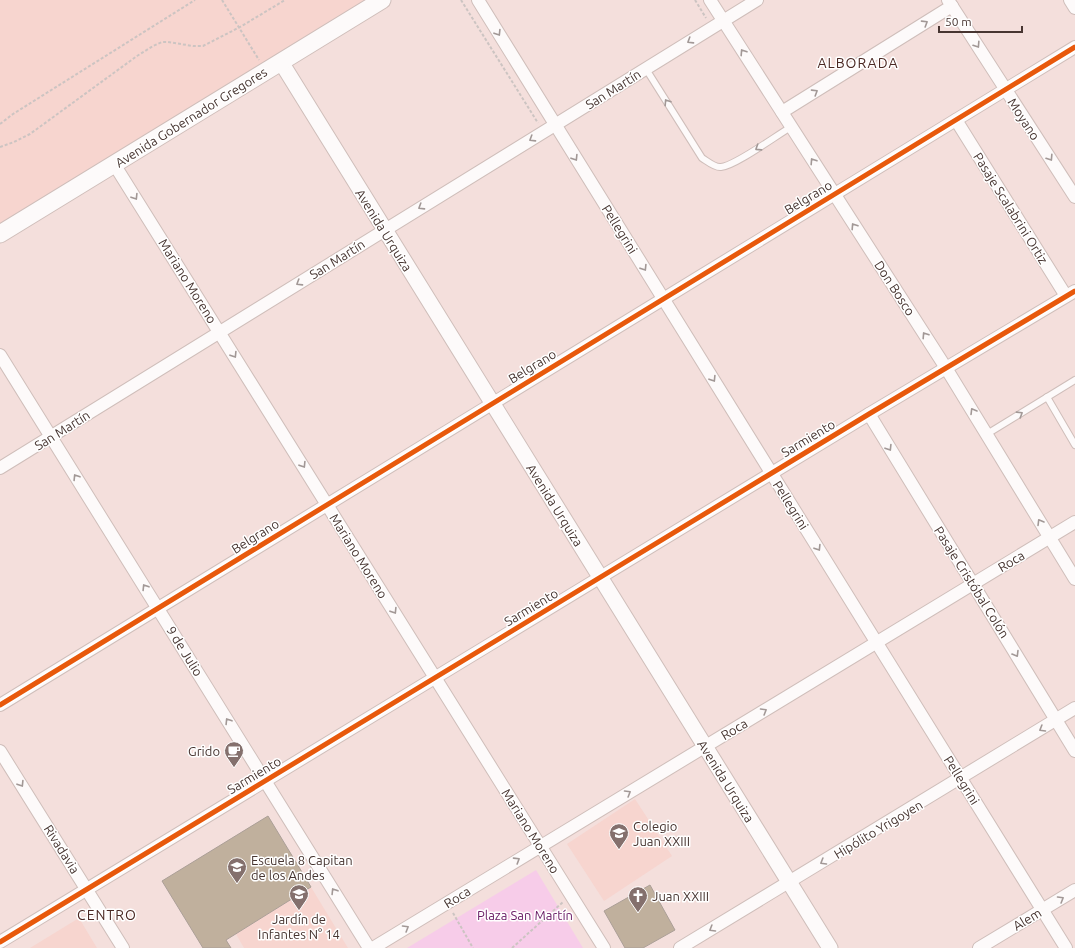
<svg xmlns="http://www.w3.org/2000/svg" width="1075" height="948" viewBox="0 0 1075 948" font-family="Ubuntu,sans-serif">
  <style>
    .built { fill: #f7d5cf }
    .green { fill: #f7cce9 }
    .building { fill: #c0b09d; stroke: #ab9f97 }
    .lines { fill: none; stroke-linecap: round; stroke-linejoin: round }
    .service-casing { stroke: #cfbeba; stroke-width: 8 }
    .minor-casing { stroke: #cfbeba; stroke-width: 14 }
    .tertiary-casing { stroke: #cfbeba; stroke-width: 17 }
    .secondary-casing { stroke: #cfbeba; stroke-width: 19 }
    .path { stroke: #ccc4c2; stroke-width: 2; stroke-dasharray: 3 2; stroke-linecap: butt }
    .service { stroke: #fdfafa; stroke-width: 6 }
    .minor { stroke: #fdfafa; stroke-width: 12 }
    .tertiary { stroke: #fdfafa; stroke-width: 15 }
    .secondary { stroke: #fdfafa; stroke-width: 17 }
    .cycleway-casing { stroke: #fff; stroke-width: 8 }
    .cycleway { stroke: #e8590c; stroke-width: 5 }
    .oneway { stroke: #a29896 }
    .labels { text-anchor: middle; stroke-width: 3; stroke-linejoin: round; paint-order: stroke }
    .street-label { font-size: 13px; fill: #473531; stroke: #fff }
    .poi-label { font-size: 13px; fill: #473531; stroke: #fff; text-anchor: start }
    .park-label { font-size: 13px; fill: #681964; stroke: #fff }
    .neighbourhood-label { font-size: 14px; letter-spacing: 1px; fill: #4b2823; stroke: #fff }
  </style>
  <rect width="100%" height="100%" fill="#f4dfdc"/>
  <g class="built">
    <polygon points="0,0 382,0 0,234"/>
    <polygon points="635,799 672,856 604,901 567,844"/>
    <polygon points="311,887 348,948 244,948 236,934"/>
    <polygon points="79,918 97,948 30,948"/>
  </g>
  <polygon class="green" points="536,870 583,948 407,948"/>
  <g class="building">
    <polygon points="268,816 311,887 226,940 231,948 203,948 162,881"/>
    <polygon points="650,885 675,930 643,948 625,948 604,911"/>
  </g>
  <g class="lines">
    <defs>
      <g id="service">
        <path d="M646,69L702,158C707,161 715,168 721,167C735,166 777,135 791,127"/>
        <polyline points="1047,397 1075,445"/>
        <polyline points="987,434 1075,380"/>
      </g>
      <g id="minor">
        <polyline points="478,0 1066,948"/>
        <polyline points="710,0 946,368 1075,579"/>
        <polyline points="948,0 1075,197"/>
        <polyline points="1070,0 1075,8"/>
        <polyline points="782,112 952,6"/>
        <polyline points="956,120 1066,296"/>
        <polyline points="114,164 604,948"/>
        <polyline points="0,355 369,948"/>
        <polyline points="869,414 1075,751"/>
        <polyline points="0,468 757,0"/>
        <polyline points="0,705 1075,47"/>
        <polyline points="0,751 123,948"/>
        <polyline points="0,942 869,414 1075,291"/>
        <polyline points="373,948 1075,522"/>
        <polyline points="680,948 1075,708"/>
        <polyline points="979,948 1075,890"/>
      </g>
      <polyline id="tertiary" points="281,62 830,948"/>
      <polyline id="secondary" points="0,234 382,0"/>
    </defs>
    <use href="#service" class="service-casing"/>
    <use href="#minor" class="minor-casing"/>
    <use href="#tertiary" class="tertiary-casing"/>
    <use href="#secondary" class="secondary-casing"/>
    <g class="path">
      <polyline points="222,0 259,60"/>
      <polyline points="461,0 538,123"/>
      <polyline points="695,0 706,18"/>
      <polyline points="0,124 13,114 195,0"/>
      <polyline points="0,147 14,142 30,134 137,56 153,46 162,42 168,42 193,46 203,46 240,27 285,0"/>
      <polyline points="453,913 473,948"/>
      <polyline points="512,948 563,902"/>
    </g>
    <use href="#service" class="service"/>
    <use href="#minor" class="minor"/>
    <use href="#tertiary" class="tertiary"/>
    <use href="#secondary" class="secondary"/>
    <defs>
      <g id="cycleway">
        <polyline points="0,705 1075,47"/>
        <polyline points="0,942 869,414 1075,291"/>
      </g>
    </defs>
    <use href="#cycleway" class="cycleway-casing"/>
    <use href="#cycleway" class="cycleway"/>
  </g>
  <defs><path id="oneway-chevron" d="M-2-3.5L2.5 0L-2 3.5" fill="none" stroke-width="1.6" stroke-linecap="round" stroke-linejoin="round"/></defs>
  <g class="oneway">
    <use href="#oneway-chevron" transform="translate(925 23) rotate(-32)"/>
    <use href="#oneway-chevron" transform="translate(498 33) rotate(58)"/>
    <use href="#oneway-chevron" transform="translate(690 41) rotate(148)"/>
    <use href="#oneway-chevron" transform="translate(977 45) rotate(57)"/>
    <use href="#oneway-chevron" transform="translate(743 52) rotate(-123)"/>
    <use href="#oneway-chevron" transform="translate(815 92) rotate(-32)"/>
    <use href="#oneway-chevron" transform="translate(667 102) rotate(-123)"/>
    <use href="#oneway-chevron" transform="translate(532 139) rotate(148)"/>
    <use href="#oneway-chevron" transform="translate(758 148) rotate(147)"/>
    <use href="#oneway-chevron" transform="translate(575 158) rotate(58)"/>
    <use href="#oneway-chevron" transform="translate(1050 158) rotate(57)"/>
    <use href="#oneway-chevron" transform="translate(813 161) rotate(-123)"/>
    <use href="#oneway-chevron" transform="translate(135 197) rotate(58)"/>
    <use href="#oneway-chevron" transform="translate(421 207) rotate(148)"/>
    <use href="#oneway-chevron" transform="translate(854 226) rotate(-123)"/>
    <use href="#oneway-chevron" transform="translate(644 268) rotate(58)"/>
    <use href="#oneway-chevron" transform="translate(299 283) rotate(148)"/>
    <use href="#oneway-chevron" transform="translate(925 335) rotate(-123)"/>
    <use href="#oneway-chevron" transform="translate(234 355) rotate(58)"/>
    <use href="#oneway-chevron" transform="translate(713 379) rotate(58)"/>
    <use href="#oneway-chevron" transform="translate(973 411) rotate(-121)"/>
    <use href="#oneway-chevron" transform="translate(1020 414) rotate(-32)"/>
    <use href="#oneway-chevron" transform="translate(889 448) rotate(58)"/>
    <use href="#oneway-chevron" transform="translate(303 465) rotate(58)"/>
    <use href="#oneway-chevron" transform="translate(76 477) rotate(-122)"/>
    <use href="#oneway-chevron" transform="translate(1040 522) rotate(-121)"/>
    <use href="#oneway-chevron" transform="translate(818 548) rotate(58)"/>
    <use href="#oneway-chevron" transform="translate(145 587) rotate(-122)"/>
    <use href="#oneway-chevron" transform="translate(394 611) rotate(58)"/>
    <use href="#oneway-chevron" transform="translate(1016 654) rotate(59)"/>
    <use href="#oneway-chevron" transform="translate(764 711) rotate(-31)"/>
    <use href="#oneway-chevron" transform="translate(228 721) rotate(-122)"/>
    <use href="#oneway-chevron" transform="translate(1042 729) rotate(149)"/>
    <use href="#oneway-chevron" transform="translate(21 784) rotate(58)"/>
    <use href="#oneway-chevron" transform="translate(628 793) rotate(-31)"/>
    <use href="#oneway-chevron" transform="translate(517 860) rotate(-32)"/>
    <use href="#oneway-chevron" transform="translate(823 862) rotate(149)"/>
    <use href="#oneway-chevron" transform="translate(334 891) rotate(-122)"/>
    <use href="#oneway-chevron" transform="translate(1061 899) rotate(-31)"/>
    <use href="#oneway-chevron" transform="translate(406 928) rotate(-31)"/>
    <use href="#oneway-chevron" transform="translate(712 929) rotate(149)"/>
  </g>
  <defs>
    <symbol id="cafe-pin" viewBox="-11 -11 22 30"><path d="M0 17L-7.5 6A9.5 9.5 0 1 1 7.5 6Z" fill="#84706d" stroke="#fff"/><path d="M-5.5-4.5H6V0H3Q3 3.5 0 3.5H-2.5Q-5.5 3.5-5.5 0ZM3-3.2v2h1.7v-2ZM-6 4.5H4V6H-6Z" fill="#fff"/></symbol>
    <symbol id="school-pin" viewBox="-11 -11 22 30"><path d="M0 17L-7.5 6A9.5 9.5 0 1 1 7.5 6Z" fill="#84706d" stroke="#fff"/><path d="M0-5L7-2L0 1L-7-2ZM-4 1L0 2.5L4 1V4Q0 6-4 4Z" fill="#fff"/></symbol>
    <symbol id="church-pin" viewBox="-11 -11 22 30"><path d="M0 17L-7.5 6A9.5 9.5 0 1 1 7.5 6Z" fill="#84706d" stroke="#fff"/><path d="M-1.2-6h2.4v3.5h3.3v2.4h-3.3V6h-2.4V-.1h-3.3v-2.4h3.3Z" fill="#fff"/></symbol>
  </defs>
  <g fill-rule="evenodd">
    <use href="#cafe-pin" x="223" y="740" width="22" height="30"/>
    <use href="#school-pin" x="608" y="822" width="22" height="30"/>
    <use href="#school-pin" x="226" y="856" width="22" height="30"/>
    <use href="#school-pin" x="288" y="883" width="22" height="30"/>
    <use href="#church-pin" x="627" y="885" width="22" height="30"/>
  </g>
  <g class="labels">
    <g class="street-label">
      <text transform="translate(613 89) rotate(-32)" y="5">San Martín</text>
      <text transform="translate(191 117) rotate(-32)" y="5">Avenida Gobernador Gregores</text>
      <text transform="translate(1024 119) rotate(57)" y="5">Moyano</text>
      <text transform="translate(808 197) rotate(-31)" y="5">Belgrano</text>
      <text transform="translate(1011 208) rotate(58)" y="5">Pasaje Scalabrini Ortiz</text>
      <text transform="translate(620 229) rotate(58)" y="5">Pellegrini</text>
      <text transform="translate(384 230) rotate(58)" y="5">Avenida Urquiza</text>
      <text transform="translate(337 259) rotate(-32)" y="5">San Martín</text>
      <text transform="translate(188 281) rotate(58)" y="5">Mariano Moreno</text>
      <text transform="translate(895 288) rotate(57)" y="5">Don Bosco</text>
      <text transform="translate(532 366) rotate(-31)" y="5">Belgrano</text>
      <text transform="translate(62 430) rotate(-32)" y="5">San Martín</text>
      <text transform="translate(808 438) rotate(-31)" y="5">Sarmiento</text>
      <text transform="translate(555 505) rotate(58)" y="5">Avenida Urquiza</text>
      <text transform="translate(791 505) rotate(58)" y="5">Pellegrini</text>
      <text transform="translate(255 536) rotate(-32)" y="5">Belgrano</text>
      <text transform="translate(359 556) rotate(58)" y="5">Mariano Moreno</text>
      <text transform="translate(1011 561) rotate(-31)" y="5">Roca</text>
      <text transform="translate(972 582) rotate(58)" y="5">Pasaje Cristóbal Colón</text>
      <text transform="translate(531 607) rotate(-31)" y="5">Sarmiento</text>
      <text transform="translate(185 651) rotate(58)" y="5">9 de Julio</text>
      <text transform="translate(734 729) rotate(-31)" y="5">Roca</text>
      <text transform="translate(254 775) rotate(-31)" y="5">Sarmiento</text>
      <text transform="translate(962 780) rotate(58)" y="5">Pellegrini</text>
      <text transform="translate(726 781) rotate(58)" y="5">Avenida Urquiza</text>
      <text transform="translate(878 829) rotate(-31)" y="5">Hipólito Yrigoyen</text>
      <text transform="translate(531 831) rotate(58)" y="5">Mariano Moreno</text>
      <text transform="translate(62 849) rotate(58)" y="5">Rivadavia</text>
      <text transform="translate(457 897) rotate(-32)" y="5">Roca</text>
      <text transform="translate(1027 919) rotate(-31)" y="5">Alem</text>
    </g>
    <g class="poi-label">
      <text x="220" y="756" text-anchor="end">Grido</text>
      <text x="633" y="831">Colegio<tspan x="633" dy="15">Juan XXIII</tspan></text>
      <text x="251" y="865">Escuela 8 Capitan<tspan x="251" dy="15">de los Andes</tspan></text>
      <text x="652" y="901">Juan XXIII</text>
      <text x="299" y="924" text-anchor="middle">Jardín de<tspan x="299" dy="15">Infantes N° 14</tspan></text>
    </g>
    <g class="park-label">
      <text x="525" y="920">Plaza San Martín</text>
    </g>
    <g class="neighbourhood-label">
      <text x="858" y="68">ALBORADA</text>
      <text x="107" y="920">CENTRO</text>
    </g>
  </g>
  <path d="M939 26v6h83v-6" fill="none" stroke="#473531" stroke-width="2"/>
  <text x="945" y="26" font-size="12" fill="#473531" stroke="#ffffff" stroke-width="3" paint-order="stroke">50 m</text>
</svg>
